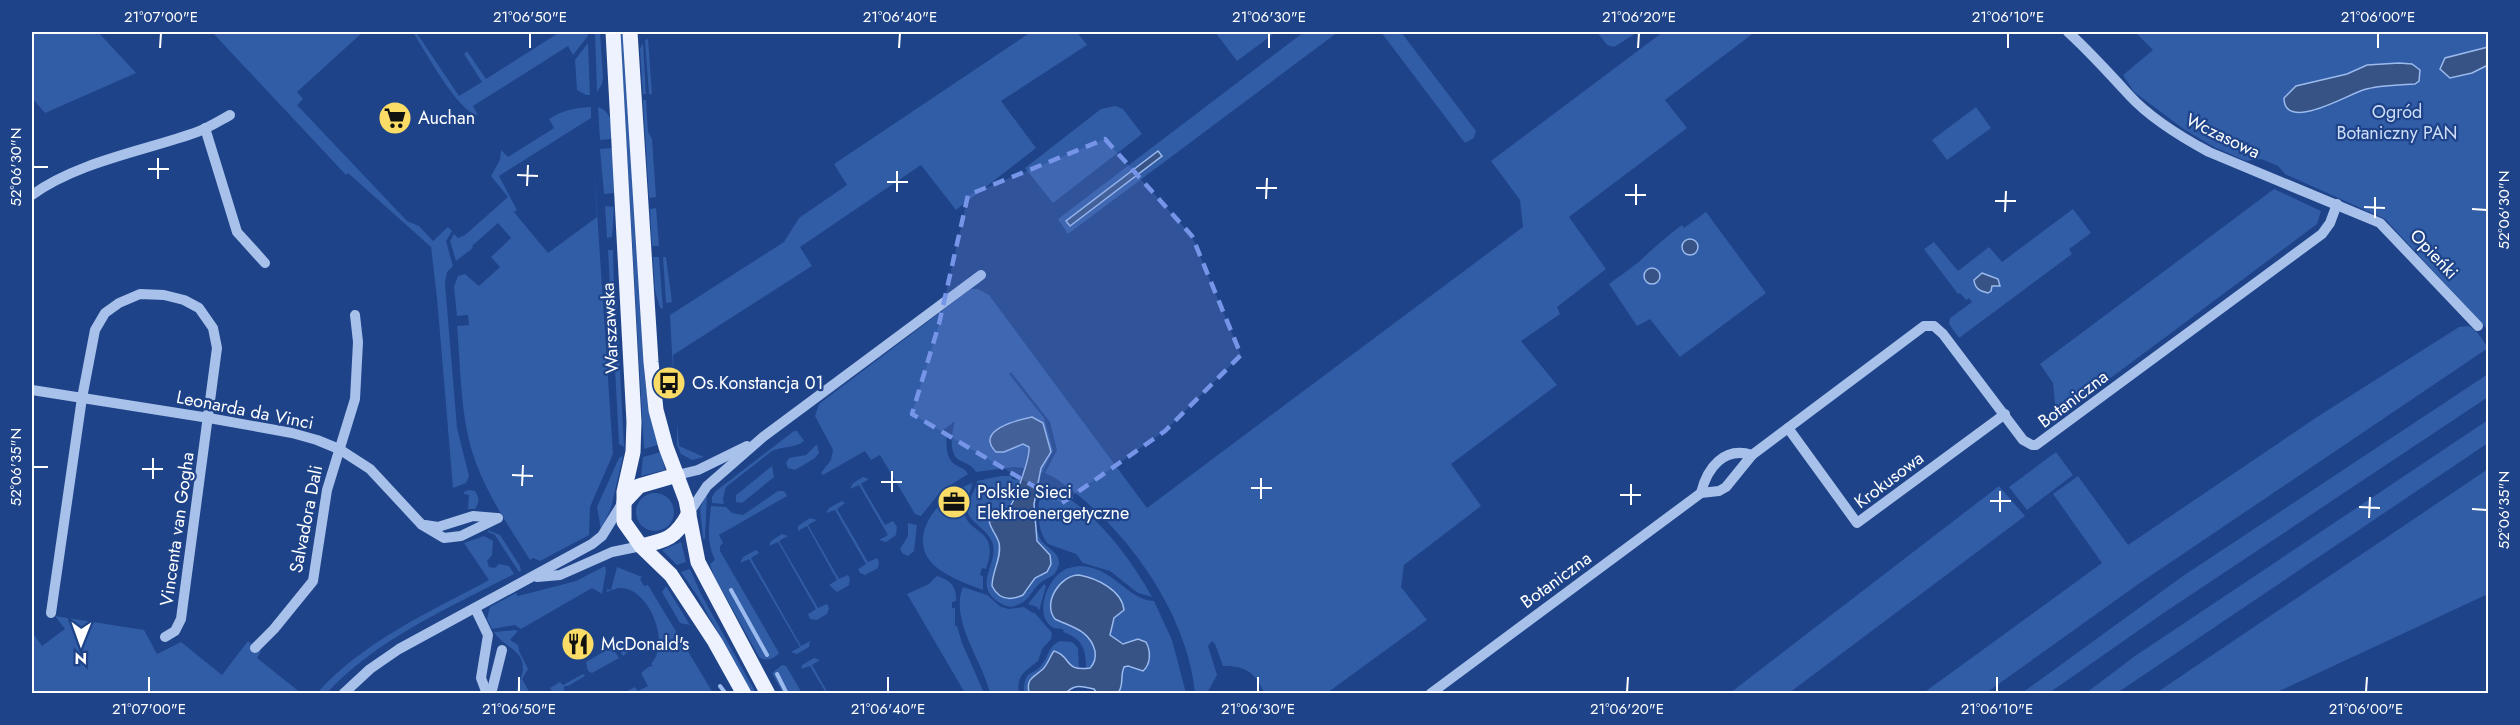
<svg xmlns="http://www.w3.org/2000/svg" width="2520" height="725" viewBox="0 0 2520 725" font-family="Jost,sans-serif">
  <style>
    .green { fill: #315ca6 }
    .water { fill: #375386; stroke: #9bbaed; stroke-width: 1.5 }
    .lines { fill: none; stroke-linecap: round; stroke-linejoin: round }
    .stream { stroke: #9bbaed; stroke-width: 4 }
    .minor { stroke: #a8c1eb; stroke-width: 10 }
    .major { stroke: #edf2fe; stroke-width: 15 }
    .marked { fill: #7795e8; fill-opacity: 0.2; stroke: #7795e8; stroke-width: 4.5; stroke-dasharray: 12 8; stroke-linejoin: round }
    .ticks { fill: none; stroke: #fff; stroke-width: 2 }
    .labels { text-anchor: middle; stroke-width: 4.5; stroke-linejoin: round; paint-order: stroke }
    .park-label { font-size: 18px; fill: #cdddf8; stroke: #1e4388 }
    .poi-label { font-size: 18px; fill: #fff; stroke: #1e4388; text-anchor: start }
    .street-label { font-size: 18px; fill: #fff; stroke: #1e4388 }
    .neatline { fill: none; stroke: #fff; stroke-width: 2 }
    .ticks-label { font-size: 15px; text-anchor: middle; fill: #fff }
  </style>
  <rect width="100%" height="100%" fill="#1e4388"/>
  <g class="green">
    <polygon points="32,32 98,32 136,73 45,113 32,98"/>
    <polygon points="212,32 363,32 297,92 303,99 297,105 407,221 419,226 433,241 448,227 452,231 446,241 453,266 447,272 445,283 457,428 469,476 466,483 453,488 437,298 431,247 348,173 346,175"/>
    <path d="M413,32H416L459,96L482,82L464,54L467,51L486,79L560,32H588V36L573,55L568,46L473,106L478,115C460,115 423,48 413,32Z"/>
    <polygon points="595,32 600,32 603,77 602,84 597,92"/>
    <polygon points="620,32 624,32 645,379 649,408 658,445 644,449"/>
    <polygon points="1031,32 1077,32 1087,45 1001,101 1036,148 956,210 921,165 800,247 812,266 673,355 675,410 670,315 784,242 799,218 847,185 834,164"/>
    <polygon points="1215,32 1276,32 1237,61"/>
    <polygon points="1304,32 1338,32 1068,234 1058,219"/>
    <polygon points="1381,32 1401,32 1476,131 1474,138 1465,143"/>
    <polygon points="1597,32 1638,32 1614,47 1607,45"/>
    <path d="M1663,32H1755L1665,100L1687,128L1569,217L1606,269L1557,307L1560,314L1521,341L1557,385L1451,464L1481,506L1404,565L1401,587L1427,620L1327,693H1264C1257,673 1244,665 1223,666L1215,644L1212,641L1208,646L1217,675L1207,693H1195C1188,620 1136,542 1079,496C1069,488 1057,478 1045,473L1057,450L1050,422L1011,372L1009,374L1044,418L1053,450L1042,473L1040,472L1051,450L1043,423L1032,417L1005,425L1008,451L1023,444L1029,447L1024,468L1014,467L976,472C971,464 966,464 959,460C948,454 952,431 955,421L943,430L947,432C946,443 945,459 956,465C962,469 965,468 968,474L941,491L921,516L915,514L880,455L871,460L865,451L823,475L821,473L831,460L833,450L815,416L819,404L971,289H978L989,295L1147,508L1523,227L1520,200L1491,161Z"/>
    <polygon points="2135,32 2488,32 2488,330 2385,219 2285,174 2278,166 2261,159 2246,161 2214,147 2185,130 2134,92 2123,75 2153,50"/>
    <polygon points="648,39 652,94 649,94 645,40"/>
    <polygon points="588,43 590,95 586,95 577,90 575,60"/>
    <polygon points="643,43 646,94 643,94 640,49"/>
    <polygon points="643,100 646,100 648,132 652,139 656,197 649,198"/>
    <polygon points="1115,106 1123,109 1142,134 1053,203 1025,168 1101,109"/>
    <path d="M591,107V118L499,176L517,210L514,212L548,253L597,217L593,150L613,454L590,507L589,535L540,561L533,558L530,560C510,528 489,498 476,463C460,420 461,371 457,326L469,325L468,315L457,316L454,287L458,276L465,274L479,286L500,267L491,257L511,238L498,223L472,246L473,248L456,261L450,241L454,234L458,238L465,235L508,197L491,176L500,160L501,150L508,157L554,128L549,119C563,110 574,108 591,107Z"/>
    <path d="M598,107C612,112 614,127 611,139L600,140Z"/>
    <polygon points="1976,107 1991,128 1947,160 1932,140"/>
    <polygon points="612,148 613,149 614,193 604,194 600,149"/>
    <polygon points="2274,189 2321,211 2317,224 2061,415 2055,406 2053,383 2040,364"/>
    <polygon points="605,206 614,207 612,237 607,238"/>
    <polygon points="656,208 659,246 652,246 650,209"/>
    <polygon points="2073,209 2091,233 2069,249 2072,254 1959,338 1949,324 1950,318 1972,302 1969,298 1966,300 1960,293 1958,294 1924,249 1934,242 1958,271 1989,247 2002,262"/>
    <path d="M1706,212L1766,293L1680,357L1650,319L1637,326L1609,284C1620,275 1634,267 1644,257C1656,246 1668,235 1682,225L1684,228Z"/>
    <polygon points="608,250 613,250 614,288 610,288"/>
    <polygon points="653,257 659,257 663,309 660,308 655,291"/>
    <polygon points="663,257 666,257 672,302 666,303"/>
    <polygon points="611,294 616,295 624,447 619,444"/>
    <polygon points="2469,326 2478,333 2488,348 2137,585 1986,693 1922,694 2102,563 2053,494 2078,476 2128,545 2317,417 2459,327"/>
    <polygon points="2488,374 2488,397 2165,612 2049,693 2022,693 2183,576"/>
    <polygon points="2488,420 2488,443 2117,693 2086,693 2135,656"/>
    <polygon points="677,422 679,446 704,457 692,460 681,454 677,445"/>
    <path d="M794,431H797L804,441C796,448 783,446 772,451L726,487L723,498L724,504L712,503V497L716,491Z"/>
    <polygon points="817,444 819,453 815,458 795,470 788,468 786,463 789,458 806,455"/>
    <polygon points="661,452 665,470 641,476 643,457"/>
    <polygon points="2056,452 2073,475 2027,510 2009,487"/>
    <polygon points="623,456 611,508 601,530 597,507 619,458"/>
    <polygon points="772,466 774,477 742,503 736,502 736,495"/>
    <polygon points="2488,469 2488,594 2275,693 2156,693"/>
    <path d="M1001,476H1012V479L1021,480L1008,509L1004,513L989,516C988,528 998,536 999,548C1001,561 992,572 992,586L1027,592L1035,578L1041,576L1050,555L1037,541L1034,526L1037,485H1039C1035,501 1034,521 1039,536C1043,549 1066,552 1057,570C1053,578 1045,578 1039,584C1028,595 1030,602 1011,607C1005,606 999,603 994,599C976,582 997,564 993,545C990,529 967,523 967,508C968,498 976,491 977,481Z"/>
    <polygon points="863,477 869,479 861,484 885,525 893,521 897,527 896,535 886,542 879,540 888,535 859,485 850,489 853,483"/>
    <path d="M972,483C972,493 963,500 964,511C967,536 1001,526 986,569L982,568L980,575L983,576V590C967,584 942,575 931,562C906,532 944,493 972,483Z"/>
    <polygon points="1999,486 2025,516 1789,693 1730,693"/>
    <path d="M1043,487L1049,490L1054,489C1096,512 1129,556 1152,597L1138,593L1110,571L1083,563L1076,554L1048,544C1036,530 1036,503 1043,487Z"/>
    <path d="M468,490L475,491C479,497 480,503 475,509H468L469,495L464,494V492Z"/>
    <path d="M778,491H784L787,496L719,535L723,543L720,546V551L779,653C774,659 766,662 759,657L714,576L710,564L715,560C706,540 709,529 711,506L726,507L732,513L743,515Z"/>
    <polygon points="707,493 705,539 703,539 700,508"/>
    <circle cx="655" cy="512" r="19"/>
    <polygon points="842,501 845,503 837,509 868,562 877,558 879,562 878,568 865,575 860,573 858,569 866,564 835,510 826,513 829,508"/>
    <polygon points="810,518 817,520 808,525 839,579 848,575 850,579 849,585 837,592 829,585 837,580 807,526 798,531 798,526"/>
    <polygon points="908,523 917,525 914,551 908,556 902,553 900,549 908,536"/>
    <polygon points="488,530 500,535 520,566 521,571 519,572 495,535 488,532"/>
    <polygon points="782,534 788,536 779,541 818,608 827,604 829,608 827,614 817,620 810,619 808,614 816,609 778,542 769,546 771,541"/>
    <path d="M484,536L493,541L492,555L487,561L489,567L495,568L499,564L509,566L514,574C448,609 378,638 327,693H317C364,641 428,613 489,580L464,543Z"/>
    <polygon points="681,542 686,562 677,565 662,550"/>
    <polygon points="756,550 759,553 751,558 801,646 810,641 809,647 797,654 791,652 800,647 749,559 740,563 743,557"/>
    <polygon points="605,566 606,571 602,594 592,588 521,629 515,625 492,629 487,619 490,607 516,593 518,596 576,581"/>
    <path d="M1079,566C1113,566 1127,600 1154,601L1172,640L1186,693H1118C1124,686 1120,676 1124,667L1134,668L1148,665V645C1134,644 1119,646 1110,633L1115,617L1087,576C1072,574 1058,585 1052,598L1055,619C1073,626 1099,635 1095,660C1094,666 1091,667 1086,669C1086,649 1083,639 1063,632L1064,630C1058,627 1057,630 1052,627C1034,614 1047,582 1061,572C1066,568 1073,567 1079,566Z"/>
    <path d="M617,567L642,577L640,579L644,586L648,585L713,693H623L635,687L638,691L648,686L641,673L650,666L653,667L651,664C671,644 650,589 621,588C616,588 612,590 607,592V589L611,590Z"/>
    <polygon points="690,569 701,594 756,693 752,693 698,597 681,572"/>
    <path d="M937,576C951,580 957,587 956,601L952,602V608H955V626H957L962,643L984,693H965L907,594L929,584Z"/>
    <polygon points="1044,584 1046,586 1039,611 1037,607 1028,604"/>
    <polygon points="666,586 690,625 680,623 662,592"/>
    <path d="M963,587L987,595L1001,607L1009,609L1024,607L1033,613L1034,612L1052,633L1051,639L1042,649L1038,661C1026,671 1016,675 1019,693H990C983,662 949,619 963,587Z"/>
    <polygon points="55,616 144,630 157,654 181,642 222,675 248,641 261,651 257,658 301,693 32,693 32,632 42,646 65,629"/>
    <path d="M515,630L518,631L510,640L518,645L519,651L528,669L522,679L530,693H516C517,685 522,678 523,670C524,649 503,647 494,632Z"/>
    <polygon points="626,638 629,639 628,652 623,656 616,644"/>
    <path d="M1060,641L1072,642L1078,648L1079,669L1070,667L1064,657L1052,652L1044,668L1028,683L1029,693L1024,694C1023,667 1035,677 1043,663C1050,653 1048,647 1060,641Z"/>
    <polygon points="612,647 619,658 592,673 588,671 586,662"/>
    <polygon points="814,658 820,660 812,665 828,693 826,693 810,666 801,669 802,665"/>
    <polygon points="782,665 786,666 802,693 783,693 772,673"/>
    <polygon points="583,674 585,676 568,686 564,686 564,693 553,693 550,688 560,682 563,685"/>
  </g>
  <g class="water">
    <polygon points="2488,47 2488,65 2472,73 2450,78 2440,69 2445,58"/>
    <path d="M2399,63L2412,64L2420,70L2419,81L2415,84C2399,85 2379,85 2363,90C2349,94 2284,133 2284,98L2296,86L2347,74L2367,65Z"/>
    <polygon points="1158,151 1162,156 1070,226 1066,221"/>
    <circle cx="1690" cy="247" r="8"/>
    <circle cx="1652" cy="276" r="8"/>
    <path d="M1982,273L1998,279L2000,286H1992L1991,291L1988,293C1980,291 1975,289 1974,280Z"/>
    <path d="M1032,417L1043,423L1051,452L1041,468L1034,504L1037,541L1050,555L1051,564L1047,572L1035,578L1023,595C1010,601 999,600 992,586C992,571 1002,558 999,543C996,532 985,524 991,513C995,512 1001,514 1005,512C1014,508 1030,456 1029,447L1023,444L1004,452H996C974,430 1018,420 1032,417Z"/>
    <path d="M1079,575C1096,578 1122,590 1124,610L1114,618L1110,635L1123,644L1138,639L1146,642C1151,651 1151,664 1143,671L1128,666L1124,667C1120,676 1124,686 1118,693H1097L1094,689C1082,687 1075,683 1066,693H1029C1026,678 1033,678 1043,669C1048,664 1050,656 1054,651C1072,656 1063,672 1090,668C1095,663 1096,658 1095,651C1090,630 1071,627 1055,619C1042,603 1060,575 1079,575Z"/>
  </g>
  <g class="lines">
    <g class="stream">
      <polyline points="731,590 767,655"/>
      <polyline points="777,674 787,694"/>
      <polyline points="720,686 726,694"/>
    </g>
    <g class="minor">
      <path d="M2068,32C2090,52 2109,73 2129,95C2151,119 2181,137 2209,152L2380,223L2478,326"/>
      <polyline points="205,128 237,232 265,263"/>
      <path d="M32,195C77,162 144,151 197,132C208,128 219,121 230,115"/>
      <polyline points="32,390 209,418 292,433 317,440 339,449 370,469 422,525 444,538 461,536 498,518"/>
      <polyline points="1788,428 1857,523 2005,414"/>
      <polyline points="677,475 698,470 747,446"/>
      <path d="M1701,493C1707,468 1724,446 1752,455"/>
      <polyline points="689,513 707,486 763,437 981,275"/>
      <polyline points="425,525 438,527 473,516 497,518"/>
      <polyline points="537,577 560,575 612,552 641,546"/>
      <polyline points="475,608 488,635 481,678 487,694"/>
      <polyline points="51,613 82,398 95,330 105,313 119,303 140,294 164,295 184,300 199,308 213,328 217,348 181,619 175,631 165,637"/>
      <polyline points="255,648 274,629 313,581 327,490 355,399 358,342 355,315"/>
      <polyline points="343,694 370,669 399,649 592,544 602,536 623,502"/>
      <polyline points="491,694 502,650"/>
      <polyline points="1430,694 1701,493 1719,491 1726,487 1752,455 1924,326 1934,326 1943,334 2023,440 2032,445 2036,445 2322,234 2330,223 2337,204"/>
    </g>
    <g class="major">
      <polyline points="613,32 634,422 633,452 624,492 624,522 641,546 671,575 715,642 744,694"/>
      <polyline points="630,32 651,362 656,410 666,447 686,500 698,562 768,694"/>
      <polyline points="624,502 639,486 677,475"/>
      <path d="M641,546C667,540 676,538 689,513"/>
    </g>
  </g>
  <path class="marked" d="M1105,139L1192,236L1241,355L1165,431L1062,503L912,414L939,324L968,195Z"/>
  <path class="ticks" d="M160,48L161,33M530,48V33M899,48L900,33M1269,48V33M1638,48L1639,33M2008,48V33M2378,48V33M33,167H48M148,169H169M517,175L538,176M158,179V158M887,182H908M527,186L528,165M1256,188H1277M897,192V171M1625,195H1646M1266,199L1267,178M1995,201H2016M1636,205V184M2364,207L2385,208M2472,209L2487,210M2005,212L2006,191M2375,218V197M33,467H48M142,469H163M512,475L533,476M153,479V458M881,482H902M522,486L523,465M1251,488H1272M892,492V471M1620,495H1641M1261,499V478M1990,501H2011M1631,505V484M2359,507L2380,508M2472,509L2487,510M2000,512V491M2369,518L2370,497M149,692V677M519,692V677M888,692V677M1258,692V677M1627,692L1628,677M1997,692V677M2366,692L2367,677"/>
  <defs>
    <symbol id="supermarket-disc" viewBox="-11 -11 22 22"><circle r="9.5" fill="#fadc67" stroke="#1e4388"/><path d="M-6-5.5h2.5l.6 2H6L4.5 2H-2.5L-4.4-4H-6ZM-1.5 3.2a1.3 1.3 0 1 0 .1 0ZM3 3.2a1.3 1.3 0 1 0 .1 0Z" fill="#111"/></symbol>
    <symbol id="bus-disc" viewBox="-11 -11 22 22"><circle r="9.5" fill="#fadc67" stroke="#1e4388"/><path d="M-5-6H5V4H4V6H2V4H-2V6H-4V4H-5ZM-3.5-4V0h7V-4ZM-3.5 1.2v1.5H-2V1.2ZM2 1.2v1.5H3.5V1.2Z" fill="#111"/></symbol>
    <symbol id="office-disc" viewBox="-11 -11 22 22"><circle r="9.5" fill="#fadc67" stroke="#1e4388"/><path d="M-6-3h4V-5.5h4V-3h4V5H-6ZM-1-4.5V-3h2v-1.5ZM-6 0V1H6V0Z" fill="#111"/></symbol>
    <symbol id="restaurant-disc" viewBox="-11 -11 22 22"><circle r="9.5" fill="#fadc67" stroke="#1e4388"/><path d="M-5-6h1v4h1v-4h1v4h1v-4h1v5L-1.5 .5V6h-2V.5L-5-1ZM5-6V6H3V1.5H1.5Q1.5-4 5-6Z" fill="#111"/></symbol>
  </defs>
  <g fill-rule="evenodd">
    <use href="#supermarket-disc" x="376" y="99" width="38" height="38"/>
    <use href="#bus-disc" x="650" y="364" width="38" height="38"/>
    <use href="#office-disc" x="935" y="483" width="38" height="38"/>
    <use href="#restaurant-disc" x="559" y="625" width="38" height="38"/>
  </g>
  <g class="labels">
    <g class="park-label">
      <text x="2397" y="118">Ogród<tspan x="2397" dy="21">Botaniczny PAN</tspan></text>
    </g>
    <g class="poi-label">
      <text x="418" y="124">Auchan</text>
      <text x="692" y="389">Os.Konstancja 01</text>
      <text x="977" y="498">Polskie Sieci<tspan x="977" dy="21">Elektroenergetyczne</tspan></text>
      <text x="601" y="650">McDonald's</text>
    </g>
    <g class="street-label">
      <text transform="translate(2223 136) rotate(26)" y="6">Wczasowa</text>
      <text transform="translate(2434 254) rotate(47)" y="6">Opieńki</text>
      <text transform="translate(610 328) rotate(-93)" y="6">Warszawska</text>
      <text transform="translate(2073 399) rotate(-37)" y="6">Botaniczna</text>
      <text transform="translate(245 410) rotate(11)" y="6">Leonarda da Vinci</text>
      <text transform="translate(1889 480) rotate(-37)" y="6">Krokusowa</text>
      <text transform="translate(306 519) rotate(-79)" y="6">Salvadora Dali</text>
      <text transform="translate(177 529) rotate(-82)" y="6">Vincenta van Gogha</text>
      <text transform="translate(1556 580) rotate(-36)" y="6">Botaniczna</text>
    </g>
  </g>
  <rect width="2520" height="725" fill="none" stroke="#1e4388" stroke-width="66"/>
  <g transform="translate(81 644) rotate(181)" stroke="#1e4388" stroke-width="4.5" paint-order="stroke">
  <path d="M0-4.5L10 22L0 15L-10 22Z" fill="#ffffff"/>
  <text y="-9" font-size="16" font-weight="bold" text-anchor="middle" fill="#ffffff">N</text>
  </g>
  <rect x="33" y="33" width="2454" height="659" class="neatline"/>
  <g class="ticks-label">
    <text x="161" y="22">21°07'00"E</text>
    <text x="530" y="22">21°06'50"E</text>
    <text x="900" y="22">21°06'40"E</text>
    <text x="1269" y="22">21°06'30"E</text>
    <text x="1639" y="22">21°06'20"E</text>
    <text x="2008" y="22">21°06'10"E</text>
    <text x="2378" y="22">21°06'00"E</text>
    <text transform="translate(16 167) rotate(-90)" y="5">52°06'30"N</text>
    <text transform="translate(2504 210) rotate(-90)" y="5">52°06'30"N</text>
    <text transform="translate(16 467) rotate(-90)" y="5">52°06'35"N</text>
    <text transform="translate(2504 510) rotate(-90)" y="5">52°06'35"N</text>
    <text x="149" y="714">21°07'00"E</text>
    <text x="519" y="714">21°06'50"E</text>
    <text x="888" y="714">21°06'40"E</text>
    <text x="1258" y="714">21°06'30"E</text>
    <text x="1627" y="714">21°06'20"E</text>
    <text x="1997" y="714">21°06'10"E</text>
    <text x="2366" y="714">21°06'00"E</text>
  </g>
</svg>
